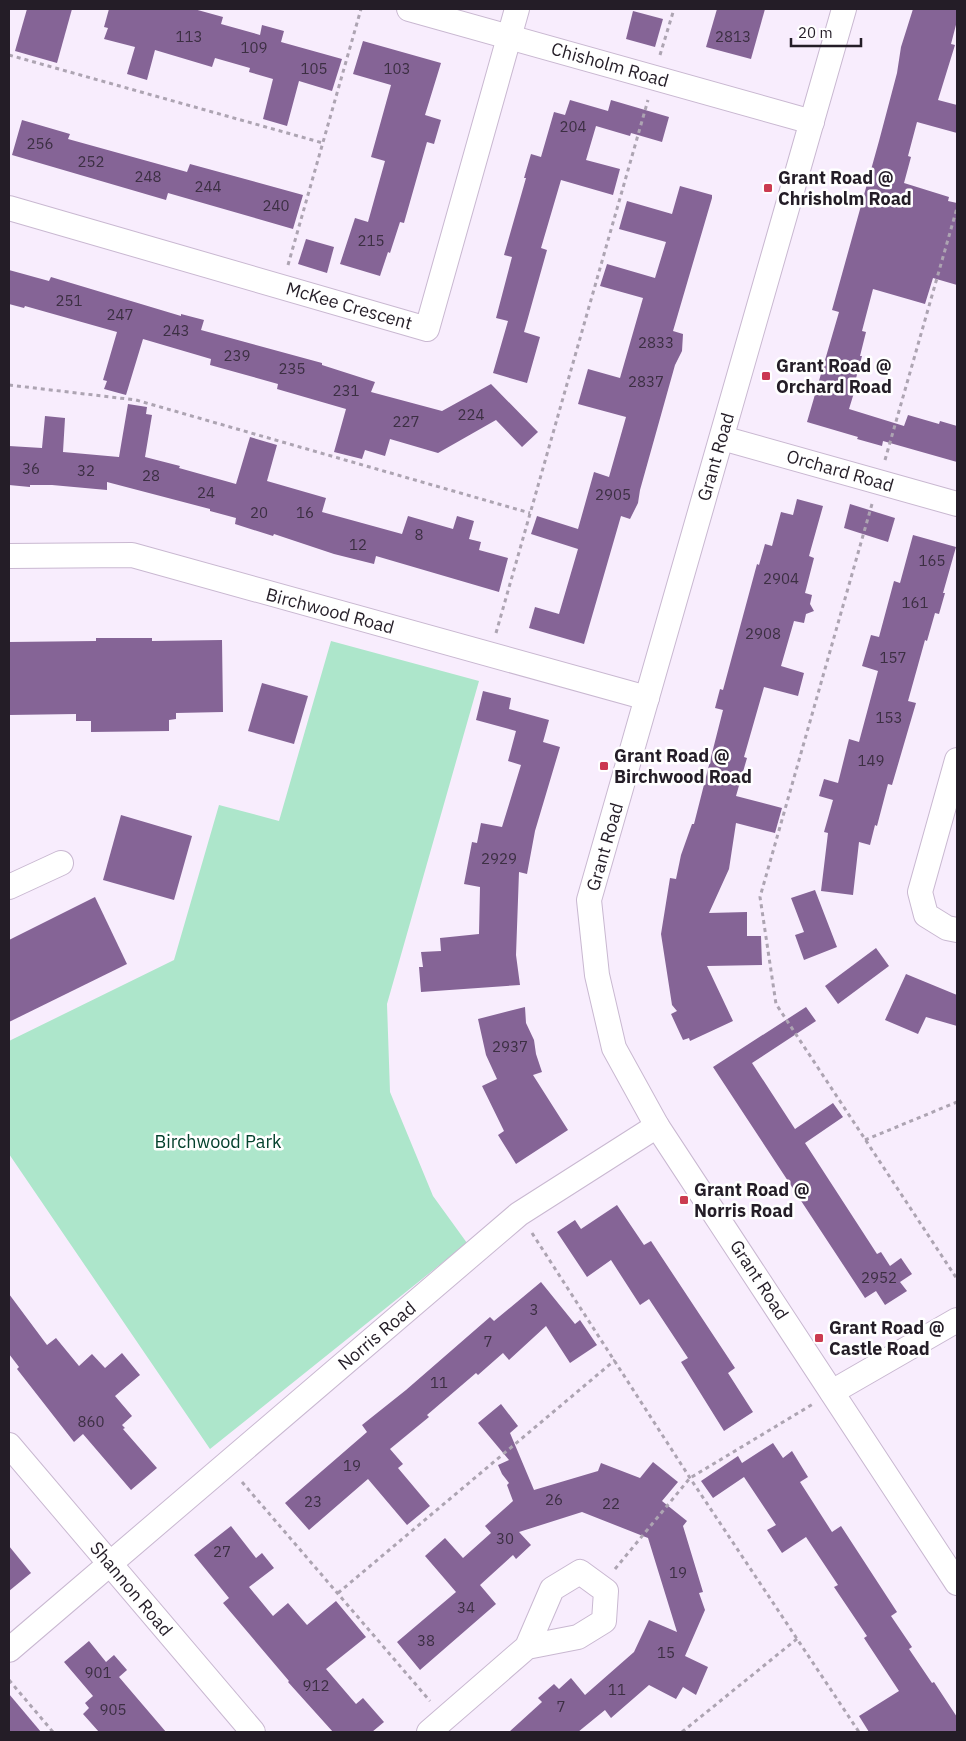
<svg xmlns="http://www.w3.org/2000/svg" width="966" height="1741" viewBox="0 0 966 1741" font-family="'IBM Plex Sans',sans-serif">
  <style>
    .green { fill: #ade6cb }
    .building { fill: #856496 }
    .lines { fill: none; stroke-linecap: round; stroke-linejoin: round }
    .minor-casing { stroke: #c9b8d1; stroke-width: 26 }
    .path { stroke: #ada4b2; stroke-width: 3; stroke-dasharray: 4 4; stroke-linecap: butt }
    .minor { stroke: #fff; stroke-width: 24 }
    .poi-dot { fill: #cb3b50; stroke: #fff; stroke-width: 2 }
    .labels { text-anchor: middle; stroke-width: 5; stroke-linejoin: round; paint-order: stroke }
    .number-label { font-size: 15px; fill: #3c2f43 }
    .street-label { font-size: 18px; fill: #241d27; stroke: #fff }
    .poi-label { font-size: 18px; font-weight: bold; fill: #241d27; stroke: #fff; text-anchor: start }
    .park-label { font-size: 18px; fill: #04412d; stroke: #fff }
  </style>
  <rect width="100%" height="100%" fill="#f8edfd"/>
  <polygon class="green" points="331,641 479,681 387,1004 390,1092 433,1196 467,1243 210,1449 9,1154 9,1041 174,960 219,805 279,821"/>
  <g class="building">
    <polygon points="27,9 72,9 57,63 15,51"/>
    <polygon points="109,9 194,9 223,17 221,24 260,35 262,25 284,31 281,42 342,59 332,91 299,81 287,126 263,119 273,79 249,72 250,68 215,58 212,67 155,50 147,80 127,74 135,47 104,39 108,28 104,27"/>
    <polygon points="717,9 765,9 751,59 706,47"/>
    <polygon points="913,9 957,9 957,21 951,44 955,45 938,100 957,105 957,133 917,122 908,156 911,157 904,183 949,197 948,201 957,203 957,285 933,278 925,304 873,289 862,331 866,332 860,356 862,356 855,382 857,383 849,409 904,426 908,415 939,424 940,421 957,426 957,462 883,441 882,446 857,439 858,437 807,422 839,312 832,310 879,141 897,73 901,47"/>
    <polygon points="633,11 663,19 655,47 626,39"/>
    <polygon points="363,41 441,63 425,115 441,120 434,144 427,142 404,223 400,222 390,253 388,252 380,276 340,264 355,218 368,222 385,161 371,157 391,85 353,74"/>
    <polygon points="570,100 608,111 611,100 669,117 662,142 631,133 630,136 596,126 586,160 620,169 613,195 561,180 541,248 547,250 524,332 540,337 527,383 493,373 508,321 496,318 512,257 504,255 526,178 524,178 531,154 541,157 554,112 565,115"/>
    <polygon points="22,120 70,134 68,139 187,172 190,164 303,195 293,229 168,193 166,200 12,155"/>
    <polygon points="680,186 712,195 712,198 673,331 683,334 682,351 675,365 640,490 638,503 630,519 621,516 584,644 529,628 535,607 559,614 578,549 531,534 537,516 578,529 594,472 609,477 626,417 578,404 588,369 620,378 643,298 600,286 607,264 655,278 666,242 619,229 627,201 672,214"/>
    <polygon points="306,239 334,247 327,273 298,264"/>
    <polygon points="9,270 49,281 51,277 181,316 181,314 204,320 201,330 322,363 322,365 375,382 371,392 442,411 491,384 538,432 522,447 496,420 438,453 390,439 385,456 365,450 362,459 334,452 346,409 277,389 278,384 210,365 211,359 143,339 126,395 104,389 107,381 103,380 117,332 25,306 24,308 9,304"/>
    <polygon points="128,404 147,407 146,414 152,415 145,457 180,466 179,468 236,484 250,437 277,445 267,481 326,498 322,512 402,534 408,516 453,529 457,516 474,521 469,539 481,542 479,550 508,558 499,592 376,556 374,564 334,554 274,534 273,536 235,524 236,518 210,511 210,509 107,482 107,490 52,485 30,485 30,487 9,485 9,446 42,448 45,416 65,418 63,452 119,457"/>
    <polygon points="797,499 823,506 809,556 814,558 805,593 812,595 810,604 814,611 806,614 804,623 794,621 781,666 804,673 798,696 764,687 744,757 747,758 736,796 782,808 775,833 736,823 729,869 709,913 747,912 747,936 761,936 762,965 707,966 733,1021 690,1041 689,1038 683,1040 671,1014 677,1011 672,1005 661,934 670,878 676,879 681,855 692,824 694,824 723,710 715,708 720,689 723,690 757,564 759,565 765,544 772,546 781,512 793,515"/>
    <polygon points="850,504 895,518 888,542 844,528"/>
    <polygon points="913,535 956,547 943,593 945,593 939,614 935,613 927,641 925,640 908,701 916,703 892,785 888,784 877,826 875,825 870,845 859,842 853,895 821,891 828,833 824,832 833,800 819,796 824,779 838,783 849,739 859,742 878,671 862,666 871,635 879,637 894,581 900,583"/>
    <polygon points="96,638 152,638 152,641 222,640 223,712 176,713 176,719 169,720 169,731 91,732 91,721 76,721 76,714 9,715 9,642 96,641"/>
    <polygon points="262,683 308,696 294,744 248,731"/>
    <polygon points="483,691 511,698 509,709 549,720 543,742 560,747 535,831 527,874 519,872 516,955 520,985 421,992 419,967 423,967 421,952 441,951 440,938 479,934 480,887 464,884 472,842 477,843 481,823 502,827 521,765 508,761 516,731 476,720"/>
    <polygon points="121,815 192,836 174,900 103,880"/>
    <polygon points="815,890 837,947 804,960 795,935 804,932 791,898"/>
    <polygon points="95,897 127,964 9,1022 9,940"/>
    <polygon points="876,948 889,966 838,1004 825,986"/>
    <polygon points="906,974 957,995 957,1026 926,1017 918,1034 885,1020"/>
    <polygon points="525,1007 526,1023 534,1040 536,1054 542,1072 533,1075 568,1130 516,1164 498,1135 504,1131 482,1086 497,1079 486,1055 478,1019"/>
    <polygon points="806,1007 816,1021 752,1063 795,1129 833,1103 843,1117 805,1143 877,1254 881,1252 890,1266 901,1258 912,1274 900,1282 907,1291 885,1305 876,1291 865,1298 713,1067"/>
    <polygon points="617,1205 644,1245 651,1241 735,1368 728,1373 753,1412 724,1431 681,1362 688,1358 649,1299 640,1305 611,1260 587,1277 557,1232 575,1220 581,1229"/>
    <polygon points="541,1282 575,1324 580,1320 597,1345 570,1363 546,1326 509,1360 503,1353 478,1375 476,1373 427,1415 429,1417 390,1449 403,1464 398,1468 430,1506 407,1525 368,1479 309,1530 285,1503 367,1432 362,1425 406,1390 490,1317 494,1321"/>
    <polygon points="9,1294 47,1345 56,1338 79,1366 92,1354 105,1368 122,1353 140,1375 115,1396 132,1416 122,1425 125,1428 123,1429 157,1468 131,1490 83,1434 74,1442 17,1369 19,1367 9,1354"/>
    <polygon points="501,1404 518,1426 510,1433 534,1490 598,1471 601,1463 640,1478 653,1462 678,1482 662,1501 687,1521 683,1526 703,1592 699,1593 705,1610 685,1656 708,1667 696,1695 683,1687 676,1699 649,1685 611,1718 605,1710 578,1732 509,1732 542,1702 538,1698 554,1684 559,1689 571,1678 585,1695 634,1652 649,1620 677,1632 648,1538 582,1512 519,1532 531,1545 516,1559 513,1555 480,1585 496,1604 420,1670 397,1642 456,1592 425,1556 445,1538 463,1558 491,1533 485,1526 513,1501 507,1485 509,1483 502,1474 498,1465 509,1460 478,1423"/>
    <polygon points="773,1443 783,1458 792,1451 808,1477 800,1482 832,1532 841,1526 897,1612 891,1616 912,1647 909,1649 932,1683 934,1682 957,1717 957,1732 869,1732 859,1716 899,1691 864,1638 867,1636 834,1587 838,1585 806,1537 782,1553 767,1530 776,1525 744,1477 713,1498 701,1481 738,1456 742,1463"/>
    <polygon points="231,1526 256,1558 262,1553 274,1568 249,1587 273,1616 288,1603 307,1625 336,1601 366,1637 326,1669 356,1704 363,1698 384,1722 372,1732 333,1732 288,1682 289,1681 223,1603 229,1598 194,1555"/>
    <polygon points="9,1546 31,1573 9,1591"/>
    <polygon points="89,1641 106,1662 114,1655 127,1670 119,1677 166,1732 99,1732 83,1714 89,1708 85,1703 93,1696 64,1662"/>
    <polygon points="9,1694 41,1732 9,1732"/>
  </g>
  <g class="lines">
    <defs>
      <g id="minor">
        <polyline points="409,9 812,122"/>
        <polyline points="844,9 589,900 597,975 614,1048 657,1126 957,1583"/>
        <polyline points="9,208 427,329 517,9"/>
        <polyline points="722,438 957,504"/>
        <polyline points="9,556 132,555 647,698"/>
        <polyline points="957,760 920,892 926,915 947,928 957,930"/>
        <polyline points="9,887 61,863"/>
        <polyline points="832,1392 957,1320"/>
        <polyline points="9,1445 253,1732"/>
        <polyline points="9,1650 519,1214 657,1126"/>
        <polyline points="429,1732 527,1647 552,1589 580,1572 606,1591 604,1621 578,1637 527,1647"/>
      </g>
    </defs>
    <use href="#minor" class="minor-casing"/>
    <g class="path">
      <polyline points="9,55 323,143"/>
      <polyline points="660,55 674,9"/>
      <polyline points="288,265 361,9"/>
      <polyline points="9,385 136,400 530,513"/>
      <polyline points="885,460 957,208"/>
      <polyline points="872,504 760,897 776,1004 957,1279"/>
      <polyline points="496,633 648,100"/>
      <polyline points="865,1140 957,1102"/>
      <polyline points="532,1233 690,1478 859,1732"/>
      <polyline points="242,1482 430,1701"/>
      <polyline points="615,1569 690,1478 813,1404"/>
      <polyline points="338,1593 615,1360"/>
      <polyline points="9,1680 53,1732"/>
      <polyline points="682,1732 798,1638"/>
    </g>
    <use href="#minor" class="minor"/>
  </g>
  <g class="poi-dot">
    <rect x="763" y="183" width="10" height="10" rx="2.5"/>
    <rect x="761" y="371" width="10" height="10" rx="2.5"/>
    <rect x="599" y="761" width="10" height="10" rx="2.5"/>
    <rect x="679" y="1195" width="10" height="10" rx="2.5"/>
    <rect x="814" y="1333" width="10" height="10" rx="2.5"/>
  </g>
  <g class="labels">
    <g class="number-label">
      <text x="189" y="42">113</text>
      <text x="733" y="42">2813</text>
      <text x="254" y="53">109</text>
      <text x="314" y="74">105</text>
      <text x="397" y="74">103</text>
      <text x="573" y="132">204</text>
      <text x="40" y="149">256</text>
      <text x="91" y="167">252</text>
      <text x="148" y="182">248</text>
      <text x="208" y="192">244</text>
      <text x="276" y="211">240</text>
      <text x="371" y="246">215</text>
      <text x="69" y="306">251</text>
      <text x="120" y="320">247</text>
      <text x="176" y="336">243</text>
      <text x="656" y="348">2833</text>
      <text x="237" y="361">239</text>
      <text x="292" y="374">235</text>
      <text x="646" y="387">2837</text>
      <text x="346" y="396">231</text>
      <text x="471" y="420">224</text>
      <text x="406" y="427">227</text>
      <text x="31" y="474">36</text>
      <text x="86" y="476">32</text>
      <text x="151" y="481">28</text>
      <text x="206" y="498">24</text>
      <text x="613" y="500">2905</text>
      <text x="259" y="518">20</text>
      <text x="305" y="518">16</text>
      <text x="419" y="540">8</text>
      <text x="358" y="550">12</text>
      <text x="932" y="566">165</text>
      <text x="781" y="584">2904</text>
      <text x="915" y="608">161</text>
      <text x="763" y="639">2908</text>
      <text x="893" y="663">157</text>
      <text x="889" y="723">153</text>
      <text x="871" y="766">149</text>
      <text x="499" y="864">2929</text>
      <text x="510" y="1052">2937</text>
      <text x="879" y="1283">2952</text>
      <text x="534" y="1315">3</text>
      <text x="488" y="1347">7</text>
      <text x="439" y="1388">11</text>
      <text x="91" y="1427">860</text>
      <text x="352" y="1471">19</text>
      <text x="554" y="1505">26</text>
      <text x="313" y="1507">23</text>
      <text x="611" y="1509">22</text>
      <text x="505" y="1544">30</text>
      <text x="222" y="1557">27</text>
      <text x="678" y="1578">19</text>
      <text x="466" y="1613">34</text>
      <text x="426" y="1646">38</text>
      <text x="666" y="1658">15</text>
      <text x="98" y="1678">901</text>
      <text x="316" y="1691">912</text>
      <text x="617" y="1695">11</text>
      <text x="561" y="1712">7</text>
      <text x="113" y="1715">905</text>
    </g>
    <g class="street-label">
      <text transform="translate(610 65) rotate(16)" y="6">Chisholm Road</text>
      <text transform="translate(349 306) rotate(16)" y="6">McKee Crescent</text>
      <text transform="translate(716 457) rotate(-74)" y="6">Grant Road</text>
      <text transform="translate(840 471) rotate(16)" y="6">Orchard Road</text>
      <text transform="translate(330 611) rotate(15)" y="6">Birchwood Road</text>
      <text transform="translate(605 847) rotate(-74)" y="6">Grant Road</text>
      <text transform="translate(759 1280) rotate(57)" y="6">Grant Road</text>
      <text transform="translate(377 1336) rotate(-40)" y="6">Norris Road</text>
      <text transform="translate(131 1589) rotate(50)" y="6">Shannon Road</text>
    </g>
    <g class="poi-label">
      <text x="778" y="184">Grant Road @<tspan x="778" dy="21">Chrisholm Road</tspan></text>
      <text x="776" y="372">Grant Road @<tspan x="776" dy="21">Orchard Road</tspan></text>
      <text x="614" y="762">Grant Road @<tspan x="614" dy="21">Birchwood Road</tspan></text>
      <text x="694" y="1196">Grant Road @<tspan x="694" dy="21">Norris Road</tspan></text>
      <text x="829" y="1334">Grant Road @<tspan x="829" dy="21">Castle Road</tspan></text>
    </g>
    <g class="park-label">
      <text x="218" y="1148">Birchwood Park</text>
    </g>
  </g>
  <rect width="966" height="1741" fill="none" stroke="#241d27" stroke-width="20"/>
  <path d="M791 38v8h70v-8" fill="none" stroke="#241d27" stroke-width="2.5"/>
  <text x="798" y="38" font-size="15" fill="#241d27" stroke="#ffffff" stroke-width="4" paint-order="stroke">20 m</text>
</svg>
